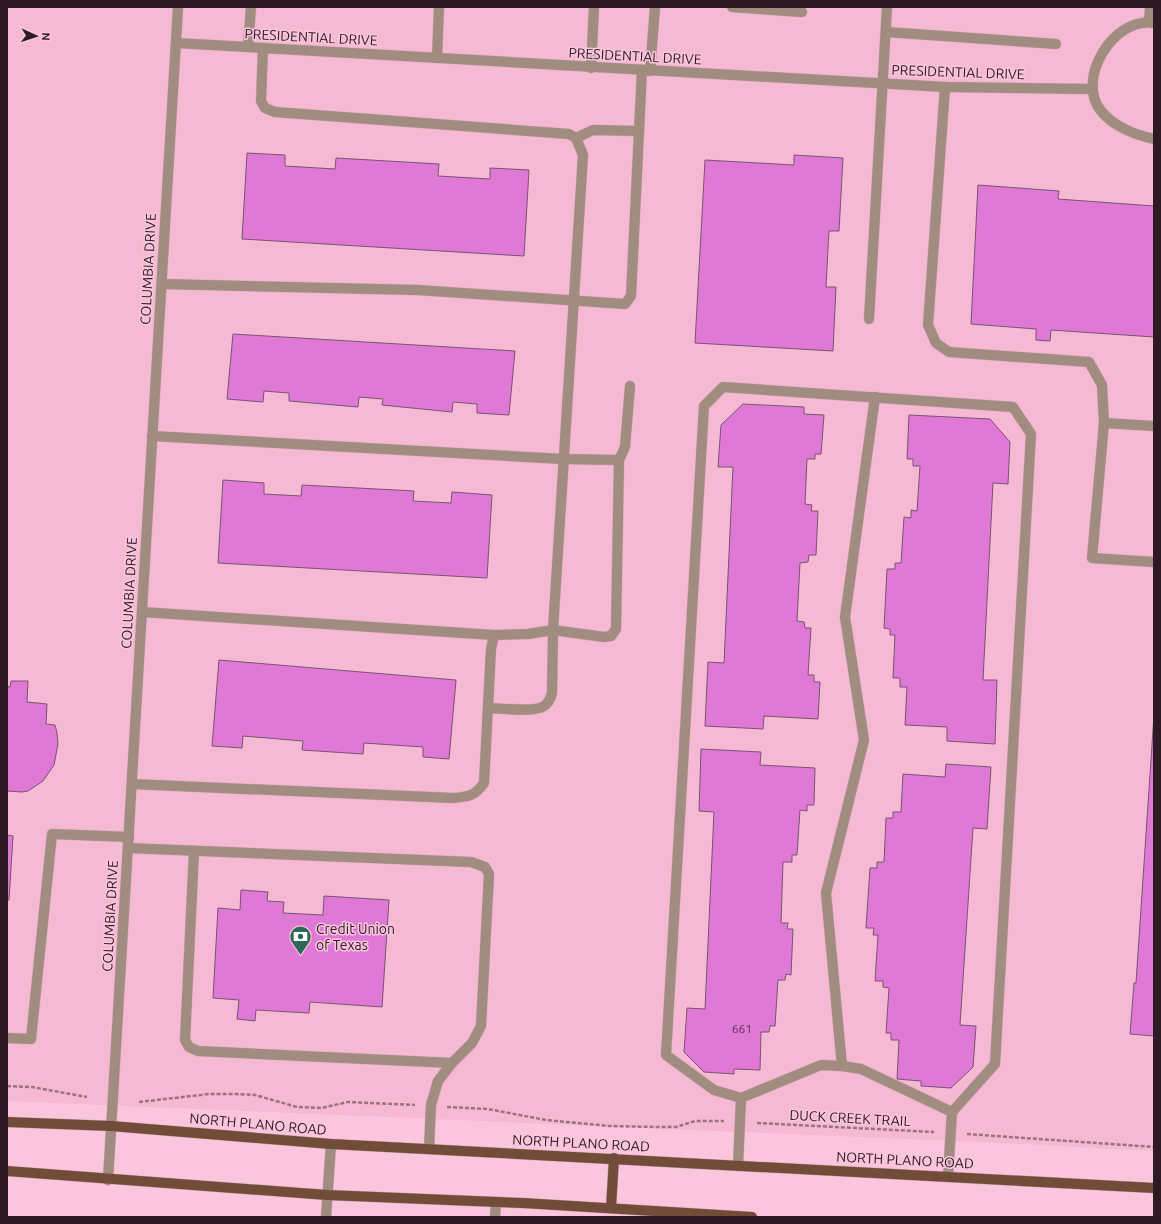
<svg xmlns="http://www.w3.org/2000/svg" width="1161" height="1224" viewBox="0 0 1161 1224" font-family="Ubuntu,sans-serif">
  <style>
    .built { fill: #f6b9d4 }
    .building { fill: #df79d5; stroke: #785373 }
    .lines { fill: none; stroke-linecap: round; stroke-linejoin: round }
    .minor-casing { stroke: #d6a7bb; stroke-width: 11 }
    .major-casing { stroke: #d6a7bb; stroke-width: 11 }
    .path { stroke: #987483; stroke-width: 2.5; stroke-dasharray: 4 2; stroke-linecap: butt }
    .minor { stroke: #a18c80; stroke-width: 10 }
    .major { stroke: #714d39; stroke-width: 10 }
    .labels { text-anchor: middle; stroke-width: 3; stroke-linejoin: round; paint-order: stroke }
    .number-label { font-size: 12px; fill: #5a324f }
    .street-label { font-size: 14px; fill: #2d1a22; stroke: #fbc6dd }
    .poi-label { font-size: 14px; fill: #2d1a22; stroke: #fbc6dd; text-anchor: start }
  </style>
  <rect width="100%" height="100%" fill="#fbc6dd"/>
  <polygon class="built" points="7,7 1154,7 1154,1151 1021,1144 7,1101"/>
  <g class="building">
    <polygon points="247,153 285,155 285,166 335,169 336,158 439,164 438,176 490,179 490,168 529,170 524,256 242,239"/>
    <polygon points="794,155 843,158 839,231 829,231 826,287 836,287 833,351 695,343 705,160 794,165"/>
    <polygon points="978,185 1059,191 1058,199 1154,206 1154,337 1051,330 1050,341 1036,340 1036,329 971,324"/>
    <polygon points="233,334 515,351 509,415 477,413 477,404 453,402 452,412 382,405 383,399 359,397 358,407 289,401 289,393 264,391 263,402 227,399"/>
    <polygon points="743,404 804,407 804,414 824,415 821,454 815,454 815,459 807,459 805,504 812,505 811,511 818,511 816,555 809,555 808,562 800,563 797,621 804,622 805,628 811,628 808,675 814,675 814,682 820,682 818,719 764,716 763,729 705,726 708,662 724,663 733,467 718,467 721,425"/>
    <polygon points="909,415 990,419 1010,442 1008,484 993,483 983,680 997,680 995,744 947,741 947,727 905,725 907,687 900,687 900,678 893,678 895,635 890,635 890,629 884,628 887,569 895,569 895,563 901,563 904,517 911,518 911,510 917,511 920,466 913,466 913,459 907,459"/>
    <polygon points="223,480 264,483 264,494 301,496 302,485 414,491 413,501 451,503 452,492 492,495 487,578 218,563"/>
    <polygon points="219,660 456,680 449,759 423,757 423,747 364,743 363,754 302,750 303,741 243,736 242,748 212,746"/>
    <polygon points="11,681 28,681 27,702 47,704 46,724 55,725 57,733 58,744 54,765 43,781 28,791 22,792 7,791 7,687 10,687"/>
    <polygon points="1154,715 1154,1036 1130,1034 1134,983 1136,983"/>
    <polygon points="701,749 761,752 760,765 815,768 814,805 807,805 807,811 800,810 797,855 792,855 792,862 783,862 781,923 788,923 787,929 793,929 791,975 786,974 785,980 778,980 775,1026 770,1026 769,1032 761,1032 760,1070 734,1069 734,1074 704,1072 684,1052 687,1008 705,1009 714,812 699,811"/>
    <polygon points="946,764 991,767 987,829 973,828 960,1025 976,1026 973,1067 951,1088 921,1086 921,1081 897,1079 899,1040 891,1040 891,1033 886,1033 889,988 883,987 883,981 875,981 878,935 873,935 874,928 866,928 870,868 877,868 877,862 884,862 886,818 893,818 893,812 901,812 903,774 945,777"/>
    <polygon points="7,835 13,836 9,900 7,900"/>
    <polygon points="241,890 268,892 267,901 284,902 283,913 323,915 324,896 389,900 382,1007 310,1002 309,1013 256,1010 255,1021 237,1019 239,1000 213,998 218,908 240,910"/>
  </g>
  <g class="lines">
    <defs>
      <g id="minor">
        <polyline points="732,7 802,12"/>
        <polyline points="1149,22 1150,7"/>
        <path d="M1154,23C1114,16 1075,79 1101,111C1113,126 1135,135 1154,139"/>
        <polyline points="886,32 1056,44"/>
        <polyline points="176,43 945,87 1092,89"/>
        <polyline points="248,47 251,7"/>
        <polyline points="437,58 439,7"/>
        <polyline points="591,68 594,7"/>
        <polyline points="650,71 655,7"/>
        <polyline points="945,87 928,325 936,343 949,352 1089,362 1102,385 1104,423 1092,558 1154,562"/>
        <polyline points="576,138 593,130 639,131"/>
        <polyline points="162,284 418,290 625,304 631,296 642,70"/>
        <polyline points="869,319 887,7"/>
        <polyline points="1104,423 1154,426"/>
        <path d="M152,436L563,459L619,460L616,629L611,636L604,637L553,630L552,693C551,697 549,703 544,706C534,713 501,708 488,708"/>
        <polyline points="619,460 625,447 630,386"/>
        <polyline points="142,612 494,635"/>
        <path d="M132,784L453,798C468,797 475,796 484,783L491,649L494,635L528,634L553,630L583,155L576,138L569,134L275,112L265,108L261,101L263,48"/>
        <polyline points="128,848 471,862 485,867 489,874 481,1026 472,1043 452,1063 438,1081 431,1105 429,1149"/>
        <polyline points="194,851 185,1040 189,1047 198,1051 452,1063"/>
        <polyline points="7,1038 31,1039 52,834 129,837"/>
        <polyline points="842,1066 826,893 864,740 845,617 875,397"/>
        <polyline points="741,1098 821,1065 842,1066 861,1069 952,1112"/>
        <polyline points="738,1166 741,1098 714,1090 666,1055 704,406 723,387 1013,407 1031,434 995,1064 952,1112 948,1176"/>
        <polyline points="108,1180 178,7"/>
        <polyline points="326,1217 331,1144"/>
        <polyline points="495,1217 496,1202"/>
      </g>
      <g id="major">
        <polyline points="7,1122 111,1126 331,1144 1154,1188"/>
        <polyline points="7,1171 327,1195 523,1203 752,1217"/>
        <polyline points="611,1208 614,1158"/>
      </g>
    </defs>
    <use href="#minor" class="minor-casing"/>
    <use href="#major" class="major-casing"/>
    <g class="path">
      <polyline points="7,1086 32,1087 87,1097"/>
      <polyline points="139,1102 209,1094 236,1094 255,1095 297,1107 321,1108 348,1102 415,1105"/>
      <polyline points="447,1107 488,1109 546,1120 609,1126 656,1127 676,1127 695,1121 724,1121"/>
      <polyline points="757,1123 934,1132"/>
      <polyline points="967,1134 1154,1147"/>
    </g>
    <use href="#minor" class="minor"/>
    <use href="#major" class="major"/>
  </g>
  <defs>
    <symbol id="bank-pin" viewBox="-11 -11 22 30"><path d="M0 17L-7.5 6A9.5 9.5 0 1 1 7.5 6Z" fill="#2a6956" stroke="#fbc6dd"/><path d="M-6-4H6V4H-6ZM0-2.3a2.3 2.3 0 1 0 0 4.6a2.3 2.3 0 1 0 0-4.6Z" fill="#fff"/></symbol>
  </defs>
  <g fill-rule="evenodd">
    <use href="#bank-pin" x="288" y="924" width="25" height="34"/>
  </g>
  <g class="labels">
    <g class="number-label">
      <text x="742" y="1033">661</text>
    </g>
    <g class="street-label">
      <text transform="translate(311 37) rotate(3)" y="5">PRESIDENTIAL DRIVE</text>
      <text transform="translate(635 56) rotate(3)" y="5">PRESIDENTIAL DRIVE</text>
      <text transform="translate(958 72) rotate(2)" y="5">PRESIDENTIAL DRIVE</text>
      <text transform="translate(148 269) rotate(-87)" y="5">COLUMBIA DRIVE</text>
      <text transform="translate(129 593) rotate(-87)" y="5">COLUMBIA DRIVE</text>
      <text transform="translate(110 916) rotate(-87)" y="5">COLUMBIA DRIVE</text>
      <text transform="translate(850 1118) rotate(3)" y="5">DUCK CREEK TRAIL</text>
      <text transform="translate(258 1124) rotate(5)" y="5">NORTH PLANO ROAD</text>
      <text transform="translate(581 1143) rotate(3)" y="5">NORTH PLANO ROAD</text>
      <text transform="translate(905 1160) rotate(3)" y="5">NORTH PLANO ROAD</text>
    </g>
    <g class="poi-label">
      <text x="316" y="934">Credit Union<tspan x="316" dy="16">of Texas</tspan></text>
    </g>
  </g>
  <rect width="1161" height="1224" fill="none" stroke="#2d1a22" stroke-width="16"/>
  <g transform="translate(36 36) rotate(93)" stroke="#fbc6dd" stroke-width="3" paint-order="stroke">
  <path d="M0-3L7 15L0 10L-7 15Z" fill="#2d1a22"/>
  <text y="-6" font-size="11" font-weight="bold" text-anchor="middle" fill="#2d1a22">N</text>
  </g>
</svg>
